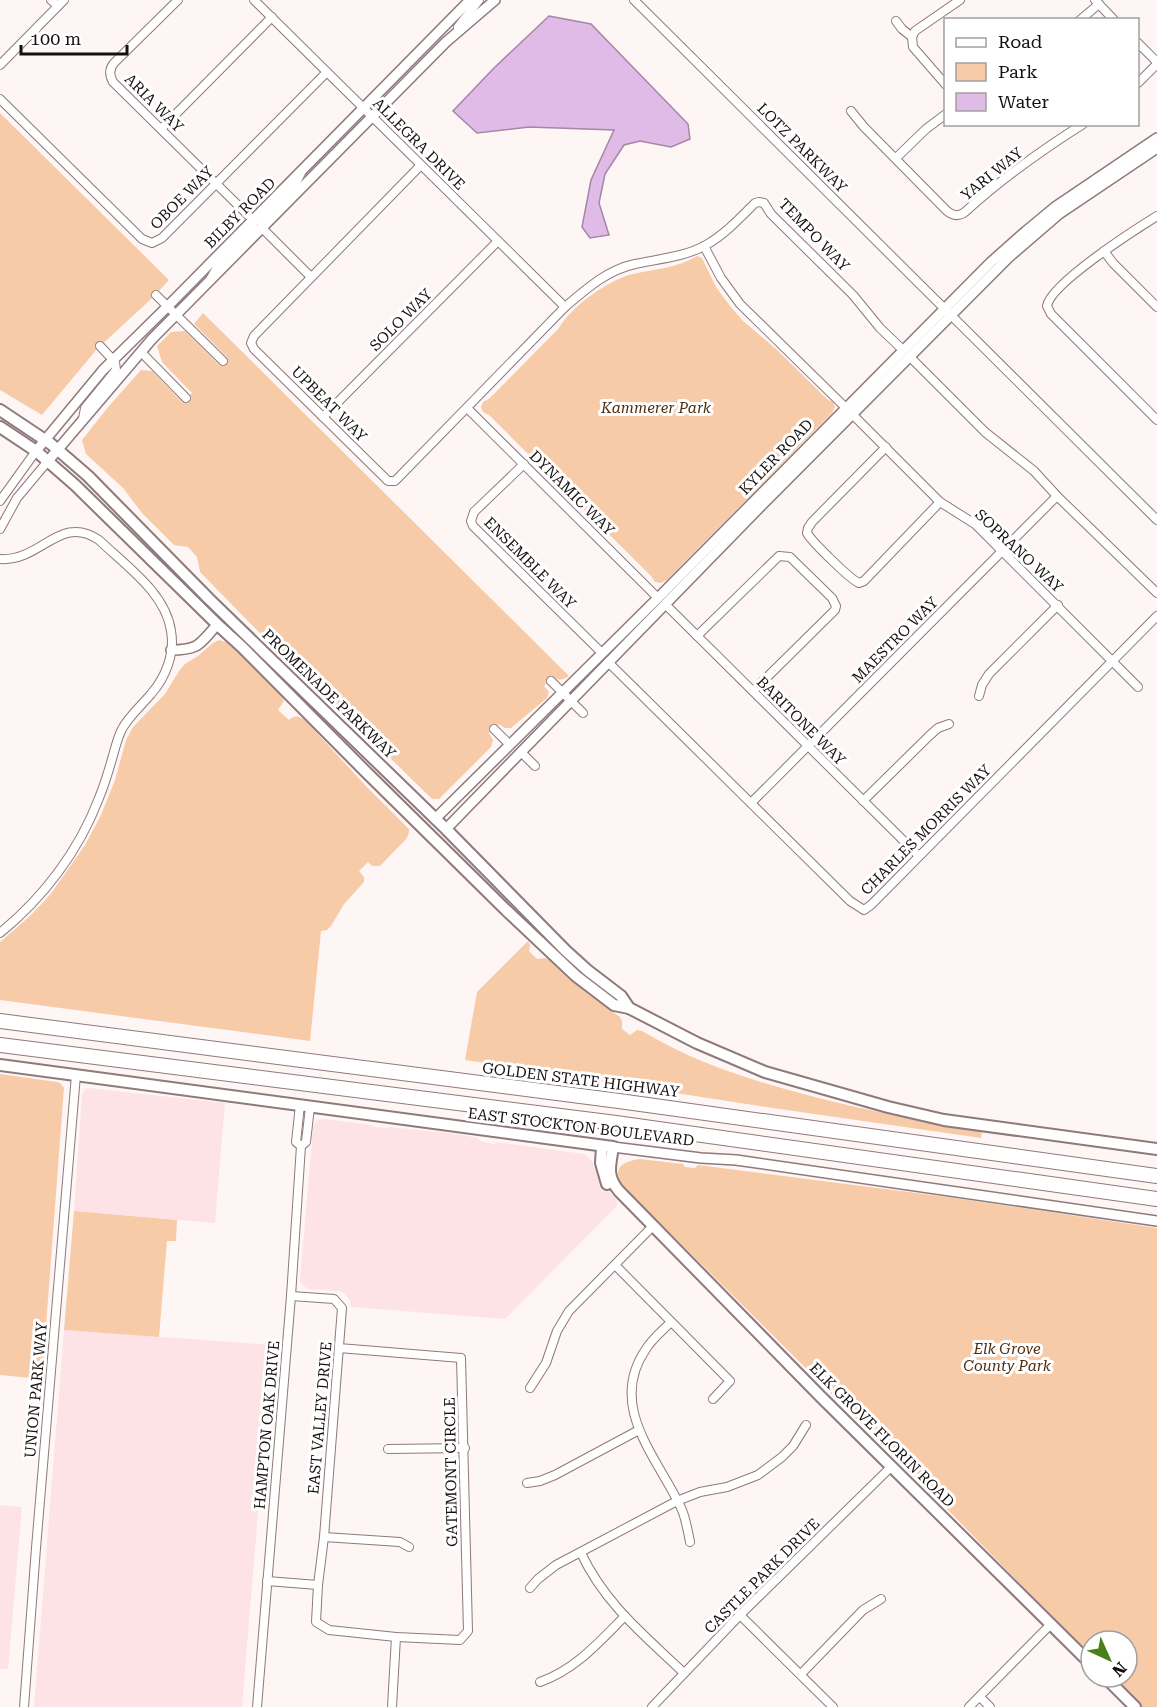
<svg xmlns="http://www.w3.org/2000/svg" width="1157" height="1707" viewBox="0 0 1157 1707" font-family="'Roboto Serif',serif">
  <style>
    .built { fill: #fde3e6 }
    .green { fill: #f7cba8 }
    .water { fill: #e1bbe8; stroke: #a487a7; stroke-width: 1.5 }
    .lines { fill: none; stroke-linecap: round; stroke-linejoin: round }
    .minor-casing { stroke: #8e797b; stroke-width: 10 }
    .tertiary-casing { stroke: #8e797b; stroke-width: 12 }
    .secondary-casing { stroke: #8e797b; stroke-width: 14 }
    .motorway-casing { stroke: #8e797b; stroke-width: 16 }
    .minor { stroke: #fff; stroke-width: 8 }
    .tertiary { stroke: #fff; stroke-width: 9 }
    .secondary { stroke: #fff; stroke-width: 10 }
    .motorway { stroke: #fff; stroke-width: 14 }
    .labels { text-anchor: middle; stroke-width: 6; stroke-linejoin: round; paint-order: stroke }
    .street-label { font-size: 15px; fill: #160f0f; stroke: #fff }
    .park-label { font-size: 15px; font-style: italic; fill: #4c2d10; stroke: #fff }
  </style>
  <rect width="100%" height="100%" fill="#fef5f5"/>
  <g class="built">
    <polygon points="89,1088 225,1103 215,1223 74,1211 82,1095 85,1089"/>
    <polygon points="323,1119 373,1125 374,1127 387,1128 390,1127 457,1134 478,1138 480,1141 494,1144 497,1142 584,1154 592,1161 599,1182 617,1200 617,1206 505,1319 351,1307 350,1300 344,1293 339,1291 308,1289 302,1285 300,1280 313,1128 314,1124 318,1120"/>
    <polygon points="64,1330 272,1345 242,1707 34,1707"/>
    <polygon points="0,1505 22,1507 8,1669 0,1669"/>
  </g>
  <g class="green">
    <polygon points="0,113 169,280 151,299 97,349 42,415 0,390"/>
    <path d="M697,256L702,258L716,287L730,306L742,320L775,348L827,399L833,402L835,407L832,413L667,580L661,583L655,582L651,576L489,415L483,412L481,407L483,402L490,398L559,328C572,306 608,280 633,274C655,269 677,268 697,256Z"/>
    <path d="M203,313L569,676C563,680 559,681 553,677L544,686L549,692L547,698L511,728H505L498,724L489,733L493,740L491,747L439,799H432L380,748L326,699L323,686L312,674L298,672L200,572L197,557L188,547L174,545L142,513L123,488L86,454L82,440L109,406L141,370L152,371L182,402L192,393L162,362L157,346L171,332L185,331L220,366L228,358L194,324Z"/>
    <path d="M219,640L232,644L282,696L284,701L278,710L289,720C295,715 298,716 305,720L365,785L409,829V832L407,838L380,866H372L368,862L359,871L364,877V882L344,904L331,926L327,930L321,931L310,1041L0,1000V942L30,916L50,895L85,845L101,815L115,780L126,740L133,727L165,694L179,671L185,664L198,656L213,643Z"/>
    <path d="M528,941L530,945L529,951L537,959L545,958L550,960L588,994L620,1017L622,1021V1029L630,1035L637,1030L642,1031C696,1063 747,1079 807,1095C865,1110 923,1122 982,1131L981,1138L766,1107L465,1060L477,992Z"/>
    <polygon points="0,1074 57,1082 60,1083 64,1088 42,1379 0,1375"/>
    <path d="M640,1159L683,1164L685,1167L695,1168L698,1165L948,1197L1157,1228V1707H1141L1111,1677H1127V1641H1091V1657L949,1511L623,1186C611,1169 622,1161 640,1159Z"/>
    <polygon points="74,1211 177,1220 176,1241 167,1241 159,1337 64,1330"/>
  </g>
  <polygon class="water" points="549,16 591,24 688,124 690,139 671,147 640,141 624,145 605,174 599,203 609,235 590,238 582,227 591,180 614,130 529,127 477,133 453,111 494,68"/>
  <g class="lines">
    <defs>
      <g id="minor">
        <polyline points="51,0 58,6"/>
        <path d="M178,0L114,63C109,69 109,75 113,82L253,220V227L250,232L219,264L211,278"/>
        <polyline points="254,0 565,307"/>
        <polyline points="634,0 1157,520"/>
        <polyline points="1095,0 1114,20"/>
        <polyline points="1080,20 1099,4"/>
        <polyline points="896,21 902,29 912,37"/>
        <polyline points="458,27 479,0"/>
        <polyline points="912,37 915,31 960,0"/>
        <polyline points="912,37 913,47 946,85"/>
        <polyline points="1138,43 1157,62"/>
        <polyline points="0,65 64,0"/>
        <polyline points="1138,83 1157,64"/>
        <polyline points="0,99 142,239 152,243 162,238 327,72"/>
        <path d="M851,111L864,127L947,211C953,216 958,217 965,212C1001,179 1042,150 1083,124"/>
        <polyline points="161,129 272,17"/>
        <polyline points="896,158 926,129 946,114"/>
        <path d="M421,165L254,336L251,343L254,349L388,481H395L398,478L565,307C586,289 607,270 635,264C658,259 685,257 706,245C725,234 740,218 755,203L759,202L764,203L771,214L853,295L880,328L903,350"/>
        <path d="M301,173C293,193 274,201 263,218C260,222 261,223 262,228L311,277"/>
        <path d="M1157,216C1136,229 1050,284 1047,306L1051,314L1157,420"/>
        <polyline points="704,246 721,278 740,304 846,408"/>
        <polyline points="1104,251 1113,263 1157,307"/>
        <polyline points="156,295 223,361"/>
        <polyline points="141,352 186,398"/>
        <polyline points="910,357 985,432 1034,471 1057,496 1157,593"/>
        <polyline points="467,408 658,598"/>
        <polyline points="852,414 940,502 975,524 1138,687"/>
        <polyline points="323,417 498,241"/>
        <polyline points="83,419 85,408 116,370 115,362 100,346"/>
        <path d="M886,447L812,522L808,528L807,533C812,542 851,580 859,583L864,581L940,502"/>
        <polyline points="524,464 474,512 471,521 473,526 602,653"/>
        <polyline points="0,501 36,451"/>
        <polyline points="0,529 17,498 48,461"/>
        <path d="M0,559C41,562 60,513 99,540C125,565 166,593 171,631C175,653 166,677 151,694C141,706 129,716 122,729C117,739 115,749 112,759C108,773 104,786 99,798C79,851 43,898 0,933"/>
        <polyline points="665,604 919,856"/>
        <polyline points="697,636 779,556 790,557 832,598 836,606 835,610 753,691"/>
        <polyline points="608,662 850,901 864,910 871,905 1157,616"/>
        <polyline points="551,681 583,713"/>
        <polyline points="979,696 982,685 989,674 1058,605"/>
        <polyline points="494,729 509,744"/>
        <polyline points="521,752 535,766"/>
        <polyline points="863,801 929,736 938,728 949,724"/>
        <polyline points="751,803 1057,496"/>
        <polyline points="301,1146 306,1142 310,1107"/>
        <polyline points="615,1265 730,1381 713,1399"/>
        <polyline points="291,1296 334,1299 342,1308 324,1537 318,1585 316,1622 329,1630 396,1637 460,1640 468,1631 461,1358 339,1348"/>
        <path d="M671,1322C662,1331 652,1339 646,1349C606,1407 659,1459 682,1510C686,1520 688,1531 690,1542"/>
        <polyline points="530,1388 546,1363 557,1331 569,1311 652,1227"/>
        <polyline points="388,1449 465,1448"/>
        <polyline points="527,1483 540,1481 555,1475 639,1430"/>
        <polyline points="324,1537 400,1542 409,1547"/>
        <path d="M581,1553C605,1604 644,1635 684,1673"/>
        <polyline points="267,1581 318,1585"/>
        <polyline points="530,1588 538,1579 556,1565 677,1501 700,1492 727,1487 758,1475 782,1457 793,1446 806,1425"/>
        <polyline points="740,1615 833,1707"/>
        <polyline points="801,1674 863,1610 881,1599"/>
        <path d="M540,1682C576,1669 599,1642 625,1616"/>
        <polyline points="980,1697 990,1707"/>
        <polyline points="24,1707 36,1548 76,1075"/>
        <polyline points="257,1707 291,1296 301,1146 296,1142 300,1105"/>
        <polyline points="392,1707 396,1637"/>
        <polyline points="652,1707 740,1615 892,1466"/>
        <polyline points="969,1707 1051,1624"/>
      </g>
      <g id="tertiary">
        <polyline points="36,451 103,370 168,306 470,0"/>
        <polyline points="48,461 152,339 446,42 495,0"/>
        <path d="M171,650C200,650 199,644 217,625"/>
        <polyline points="435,819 658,598 991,262 1026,231 1055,207 1157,138"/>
        <polyline points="446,829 758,509 1008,258 1059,214 1157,148"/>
        <polyline points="613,1147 701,1158 736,1160 1157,1221"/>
      </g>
      <g id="secondary">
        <polyline points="0,410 51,444 88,476 209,599 446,829 566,951 587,970 621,996 629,1008"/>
        <polyline points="0,427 36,451 75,485 220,627 242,647 367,773 506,910 576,976 614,1005 629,1008 697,1043 765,1072 888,1107 944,1120 1157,1149"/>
        <path d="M0,1065L613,1147C610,1166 606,1176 619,1191L821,1397L1091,1664"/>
        <polyline points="602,1147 601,1163 607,1184"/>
        <polyline points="1105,1677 1135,1707"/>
      </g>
      <g id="motorway">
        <polyline points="0,1021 619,1101 1157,1176"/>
        <polyline points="0,1045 616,1123 1157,1199"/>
      </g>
    </defs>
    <use href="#minor" class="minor-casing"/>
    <use href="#tertiary" class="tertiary-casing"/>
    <use href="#secondary" class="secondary-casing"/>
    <use href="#motorway" class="motorway-casing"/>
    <use href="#minor" class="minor"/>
    <use href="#tertiary" class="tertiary"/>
    <use href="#secondary" class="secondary"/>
    <use href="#motorway" class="motorway"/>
  </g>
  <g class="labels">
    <g class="street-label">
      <text transform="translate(154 103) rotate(45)" y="5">ARIA WAY</text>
      <text transform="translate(419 144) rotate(45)" y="5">ALLEGRA DRIVE</text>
      <text transform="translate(802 148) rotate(45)" y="5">LOTZ PARKWAY</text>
      <text transform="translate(992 174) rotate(-39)" y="5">YARI WAY</text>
      <text transform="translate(182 198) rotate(-45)" y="5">OBOE WAY</text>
      <text transform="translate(240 213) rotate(-45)" y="5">BILBY ROAD</text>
      <text transform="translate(814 235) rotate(46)" y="5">TEMPO WAY</text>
      <text transform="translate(401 320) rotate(-45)" y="5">SOLO WAY</text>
      <text transform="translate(329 404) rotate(45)" y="5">UPBEAT WAY</text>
      <text transform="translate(776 457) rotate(-46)" y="5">KYLER ROAD</text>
      <text transform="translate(572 493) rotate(45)" y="5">DYNAMIC WAY</text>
      <text transform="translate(1019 551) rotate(43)" y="5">SOPRANO WAY</text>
      <text transform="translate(530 563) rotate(45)" y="5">ENSEMBLE WAY</text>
      <text transform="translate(895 640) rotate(-45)" y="5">MAESTRO WAY</text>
      <text transform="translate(329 694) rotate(44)" y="5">PROMENADE PARKWAY</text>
      <text transform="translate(801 721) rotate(45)" y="5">BARITONE WAY</text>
      <text transform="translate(926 830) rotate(-45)" y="5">CHARLES MORRIS WAY</text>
      <text transform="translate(581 1080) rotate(7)" y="5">GOLDEN STATE HIGHWAY</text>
      <text transform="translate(581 1127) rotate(7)" y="5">EAST STOCKTON BOULEVARD</text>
      <text transform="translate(36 1390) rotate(-85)" y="5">UNION PARK WAY</text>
      <text transform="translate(320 1418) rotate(-85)" y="5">EAST VALLEY DRIVE</text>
      <text transform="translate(267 1425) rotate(-85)" y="5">HAMPTON OAK DRIVE</text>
      <text transform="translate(882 1435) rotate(45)" y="5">ELK GROVE FLORIN ROAD</text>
      <text transform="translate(451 1472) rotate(-91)" y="5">GATEMONT CIRCLE</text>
      <text transform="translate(762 1576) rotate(-45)" y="5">CASTLE PARK DRIVE</text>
    </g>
    <g class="park-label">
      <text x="656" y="413">Kammerer Park</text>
      <text x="1007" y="1354">Elk Grove<tspan x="1007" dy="17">County Park</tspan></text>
    </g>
  </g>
  <rect x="944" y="18" width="195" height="108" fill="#ffffff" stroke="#a29f9f" stroke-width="1.5"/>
  <rect x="956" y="38" width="30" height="9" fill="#ffffff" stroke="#a29f9f" stroke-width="1.5"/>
  <text x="998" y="48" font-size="18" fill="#160f0f">Road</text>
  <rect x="956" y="63" width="30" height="18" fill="#f7cba8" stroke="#a29f9f" stroke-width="1.5"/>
  <text x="998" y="78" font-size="18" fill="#160f0f">Park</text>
  <rect x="956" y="93" width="30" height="18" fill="#e1bbe8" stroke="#a29f9f" stroke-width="1.5"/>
  <text x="998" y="108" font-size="18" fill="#160f0f">Water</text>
  <g transform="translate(1109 1659) rotate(135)"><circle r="28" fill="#ffffff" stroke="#a29f9f" stroke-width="1.5"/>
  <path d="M0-4.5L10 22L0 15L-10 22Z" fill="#488018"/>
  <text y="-9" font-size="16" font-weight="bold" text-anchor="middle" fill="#160f0f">N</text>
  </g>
  <path d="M21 45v9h106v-9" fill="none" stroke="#160f0f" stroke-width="3"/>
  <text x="30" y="45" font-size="18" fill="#160f0f" stroke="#ffffff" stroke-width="4.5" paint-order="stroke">100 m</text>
</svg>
